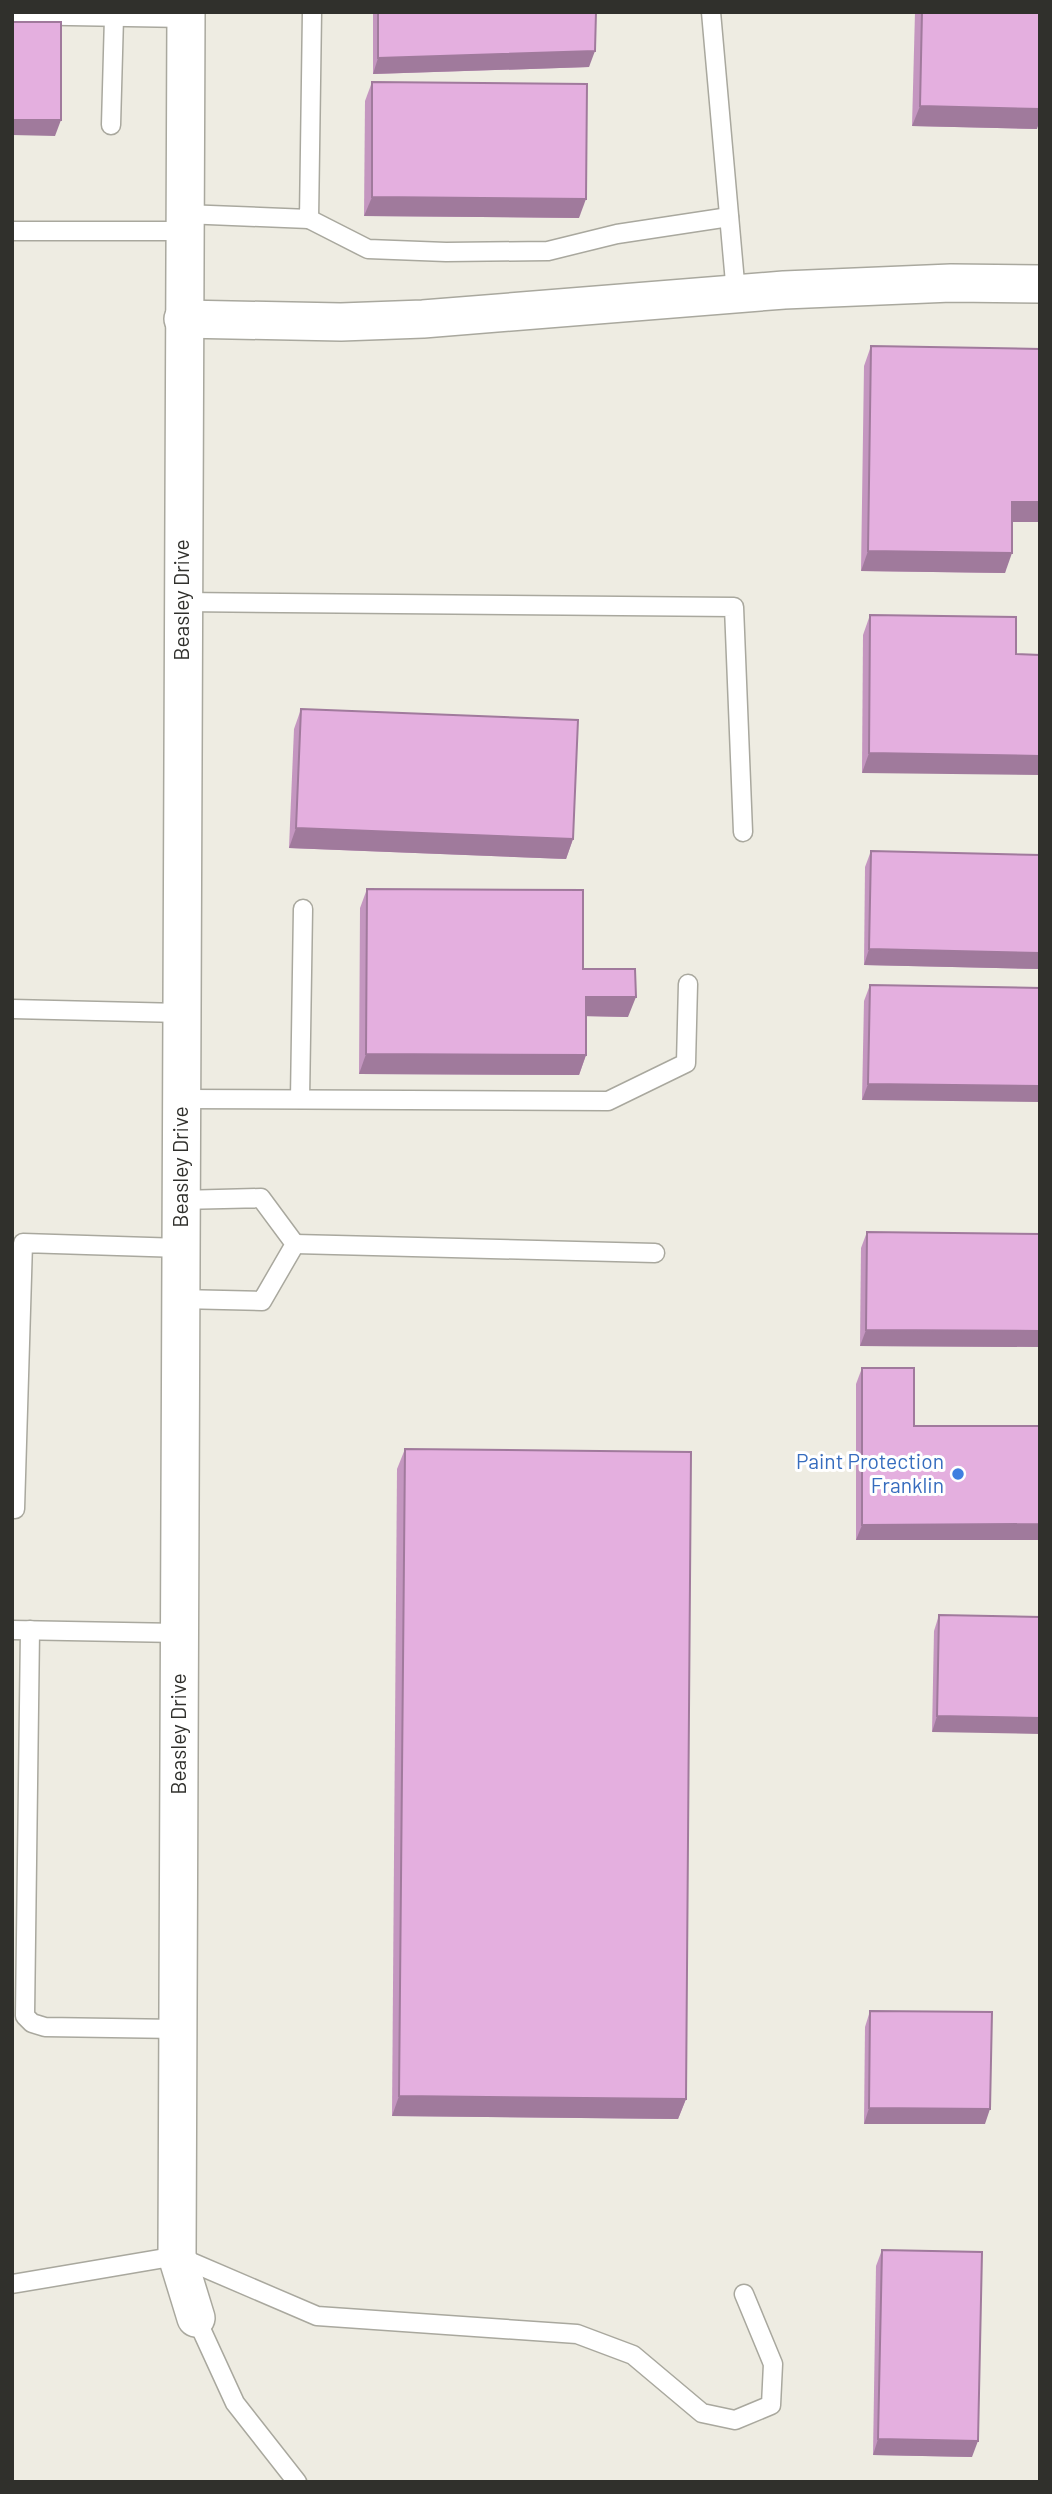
<svg xmlns="http://www.w3.org/2000/svg" width="1052" height="2494" viewBox="0 0 1052 2494" font-family="Barlow,sans-serif">
  <style>
    .lines { fill: none; stroke-linecap: round; stroke-linejoin: round }
    .service-casing { stroke: #a9a89e; stroke-width: 21 }
    .minor-casing { stroke: #a9a89e; stroke-width: 40 }
    .service { stroke: #fff; stroke-width: 18 }
    .minor { stroke: #fff; stroke-width: 37 }
    .wall { fill: #c496c0 }
    .shaded-wall { fill: #a07a9c }
    .building { fill: #e4afdf; stroke: #a07a9c; stroke-width: 2 }
    .shop-dot { fill: #3f7fe0; stroke: #fff; stroke-width: 2.5 }
    .labels { text-anchor: middle; stroke-width: 6; stroke-linejoin: round; paint-order: stroke }
    .street-label { font-size: 21px; fill: #30302c; stroke: #fff }
    .shop-label { font-size: 21px; fill: #366cbe; stroke: #fff; text-anchor: end }
  </style>
  <rect width="100%" height="100%" fill="#eeece2"/>
  <g class="lines">
    <defs>
      <g id="service">
        <polyline points="711,12 736,294"/>
        <polyline points="12,15 186,18"/>
        <polyline points="111,125 114,17"/>
        <polyline points="184,214 309,219 312,12"/>
        <polyline points="309,219 368,249 446,252 548,251 617,234 729,217"/>
        <polyline points="12,231 183,231"/>
        <polyline points="182,602 734,607 743,832"/>
        <polyline points="12,1009 181,1013"/>
        <polyline points="181,1099 608,1101 686,1063 688,984"/>
        <polyline points="300,1099 303,909"/>
        <polyline points="295,1244 655,1253"/>
        <polyline points="180,1299 262,1301 295,1244 261,1198 180,1200"/>
        <polyline points="15,1509 23,1243 181,1248"/>
        <polyline points="12,1630 179,1633"/>
        <polyline points="30,1630 25,2016 32,2023 45,2027 178,2029"/>
        <polyline points="12,2284 177,2256 317,2316 577,2334 633,2355 702,2413 735,2420 771,2405 773,2364 744,2294"/>
        <polyline points="196,2318 235,2403 297,2482"/>
      </g>
      <g id="minor">
        <polyline points="186,12 177,2256 196,2318"/>
        <polyline points="183,319 341,322 423,319 784,290 951,283 1040,284"/>
      </g>
    </defs>
    <use href="#service" class="service-casing"/>
    <use href="#minor" class="minor-casing"/>
    <use href="#service" class="service"/>
    <use href="#minor" class="minor"/>
  </g>
  <g class="wall">
    <polygon points="373,12 596,12 589,67 373,74"/>
    <polygon points="915,12 1040,12 1037,129 912,126"/>
    <polygon points="372,82 579,218 364,216 365,101"/>
    <polygon points="871,346 1040,349 1040,522 1012,522 1005,573 861,571 864,366"/>
    <polygon points="870,615 1016,617 862,773 863,635"/>
    <polygon points="301,709 573,839 566,859 289,848 294,729"/>
    <polygon points="871,851 1040,855 1040,969 864,965 865,867"/>
    <polygon points="367,889 583,969 628,1017 586,1016 586,1055 579,1075 359,1074 360,908"/>
    <polygon points="870,985 1040,988 862,1100 864,1001"/>
    <polygon points="867,1232 1040,1234 1040,1347 860,1346 861,1248"/>
    <polygon points="862,1368 914,1426 1040,1426 1040,1540 856,1540 856,1384"/>
    <polygon points="405,1449 686,2099 678,2119 392,2116 397,1469"/>
    <polygon points="939,1615 1040,1617 932,1732 934,1631"/>
    <polygon points="870,2011 985,2124 864,2124 865,2027"/>
    <polygon points="882,2250 972,2457 873,2455 876,2266"/>
  </g>
  <g class="shaded-wall">
    <polygon points="595,51 589,67 373,74 378,58"/>
    <polygon points="920,106 1040,109 1040,120 1037,129 912,126"/>
    <polygon points="12,120 61,120 55,136 12,135"/>
    <polygon points="372,197 586,199 579,218 364,216"/>
    <polygon points="1012,502 1040,502 1040,522 1005,522"/>
    <polygon points="868,551 1012,553 1005,573 861,571"/>
    <polygon points="869,753 1040,756 1040,775 862,773"/>
    <polygon points="296,828 573,839 566,859 289,848"/>
    <polygon points="869,949 1040,953 1040,969 864,965"/>
    <polygon points="586,997 636,997 628,1017 579,1016"/>
    <polygon points="366,1054 586,1055 579,1075 359,1074"/>
    <polygon points="868,1084 1040,1086 1040,1102 862,1100"/>
    <polygon points="866,1330 1040,1331 1040,1347 860,1346"/>
    <polygon points="1040,1524 1040,1540 856,1540 862,1525"/>
    <polygon points="937,1716 1040,1718 1040,1734 932,1732"/>
    <polygon points="399,2096 686,2099 678,2119 392,2116"/>
    <polygon points="869,2108 990,2109 985,2124 864,2124"/>
    <polygon points="878,2439 978,2441 972,2457 873,2455"/>
  </g>
  <g class="building">
    <polygon points="378,12 596,12 595,51 378,58"/>
    <polygon points="922,12 1040,12 1040,109 920,106"/>
    <rect x="12" y="22" width="49" height="98"/>
    <polygon points="372,82 587,84 586,199 372,197"/>
    <polygon points="871,346 1040,349 1040,502 1012,502 1012,553 868,551"/>
    <polygon points="870,615 1016,617 1016,654 1040,655 1040,756 869,753"/>
    <polygon points="301,709 578,720 573,839 296,828"/>
    <polygon points="871,851 1040,855 1040,953 869,949"/>
    <polygon points="367,889 583,890 583,969 635,969 636,997 586,997 586,1055 366,1054"/>
    <polygon points="870,985 1040,988 1040,1086 868,1084"/>
    <polygon points="867,1232 1040,1234 1040,1331 866,1330"/>
    <polygon points="862,1368 914,1368 914,1426 1040,1426 1040,1524 862,1525"/>
    <polygon points="405,1449 691,1452 686,2099 399,2096"/>
    <polygon points="939,1615 1040,1617 1040,1718 937,1716"/>
    <polygon points="870,2011 992,2012 990,2109 869,2108"/>
    <polygon points="882,2250 982,2252 978,2441 878,2439"/>
  </g>
  <circle class="shop-dot" cx="958" cy="1474" r="7"/>
  <g class="labels">
    <g class="street-label">
      <text transform="translate(182 600) rotate(-90)" y="7">Beasley Drive</text>
      <text transform="translate(181 1167) rotate(-90)" y="7">Beasley Drive</text>
      <text transform="translate(179 1734) rotate(-90)" y="7">Beasley Drive</text>
    </g>
    <g class="shop-label">
      <text x="944" y="1469">Paint Protection<tspan x="944" dy="24">Franklin</tspan></text>
    </g>
  </g>
  <rect width="1052" height="2494" fill="none" stroke="#30302c" stroke-width="28"/>
</svg>
